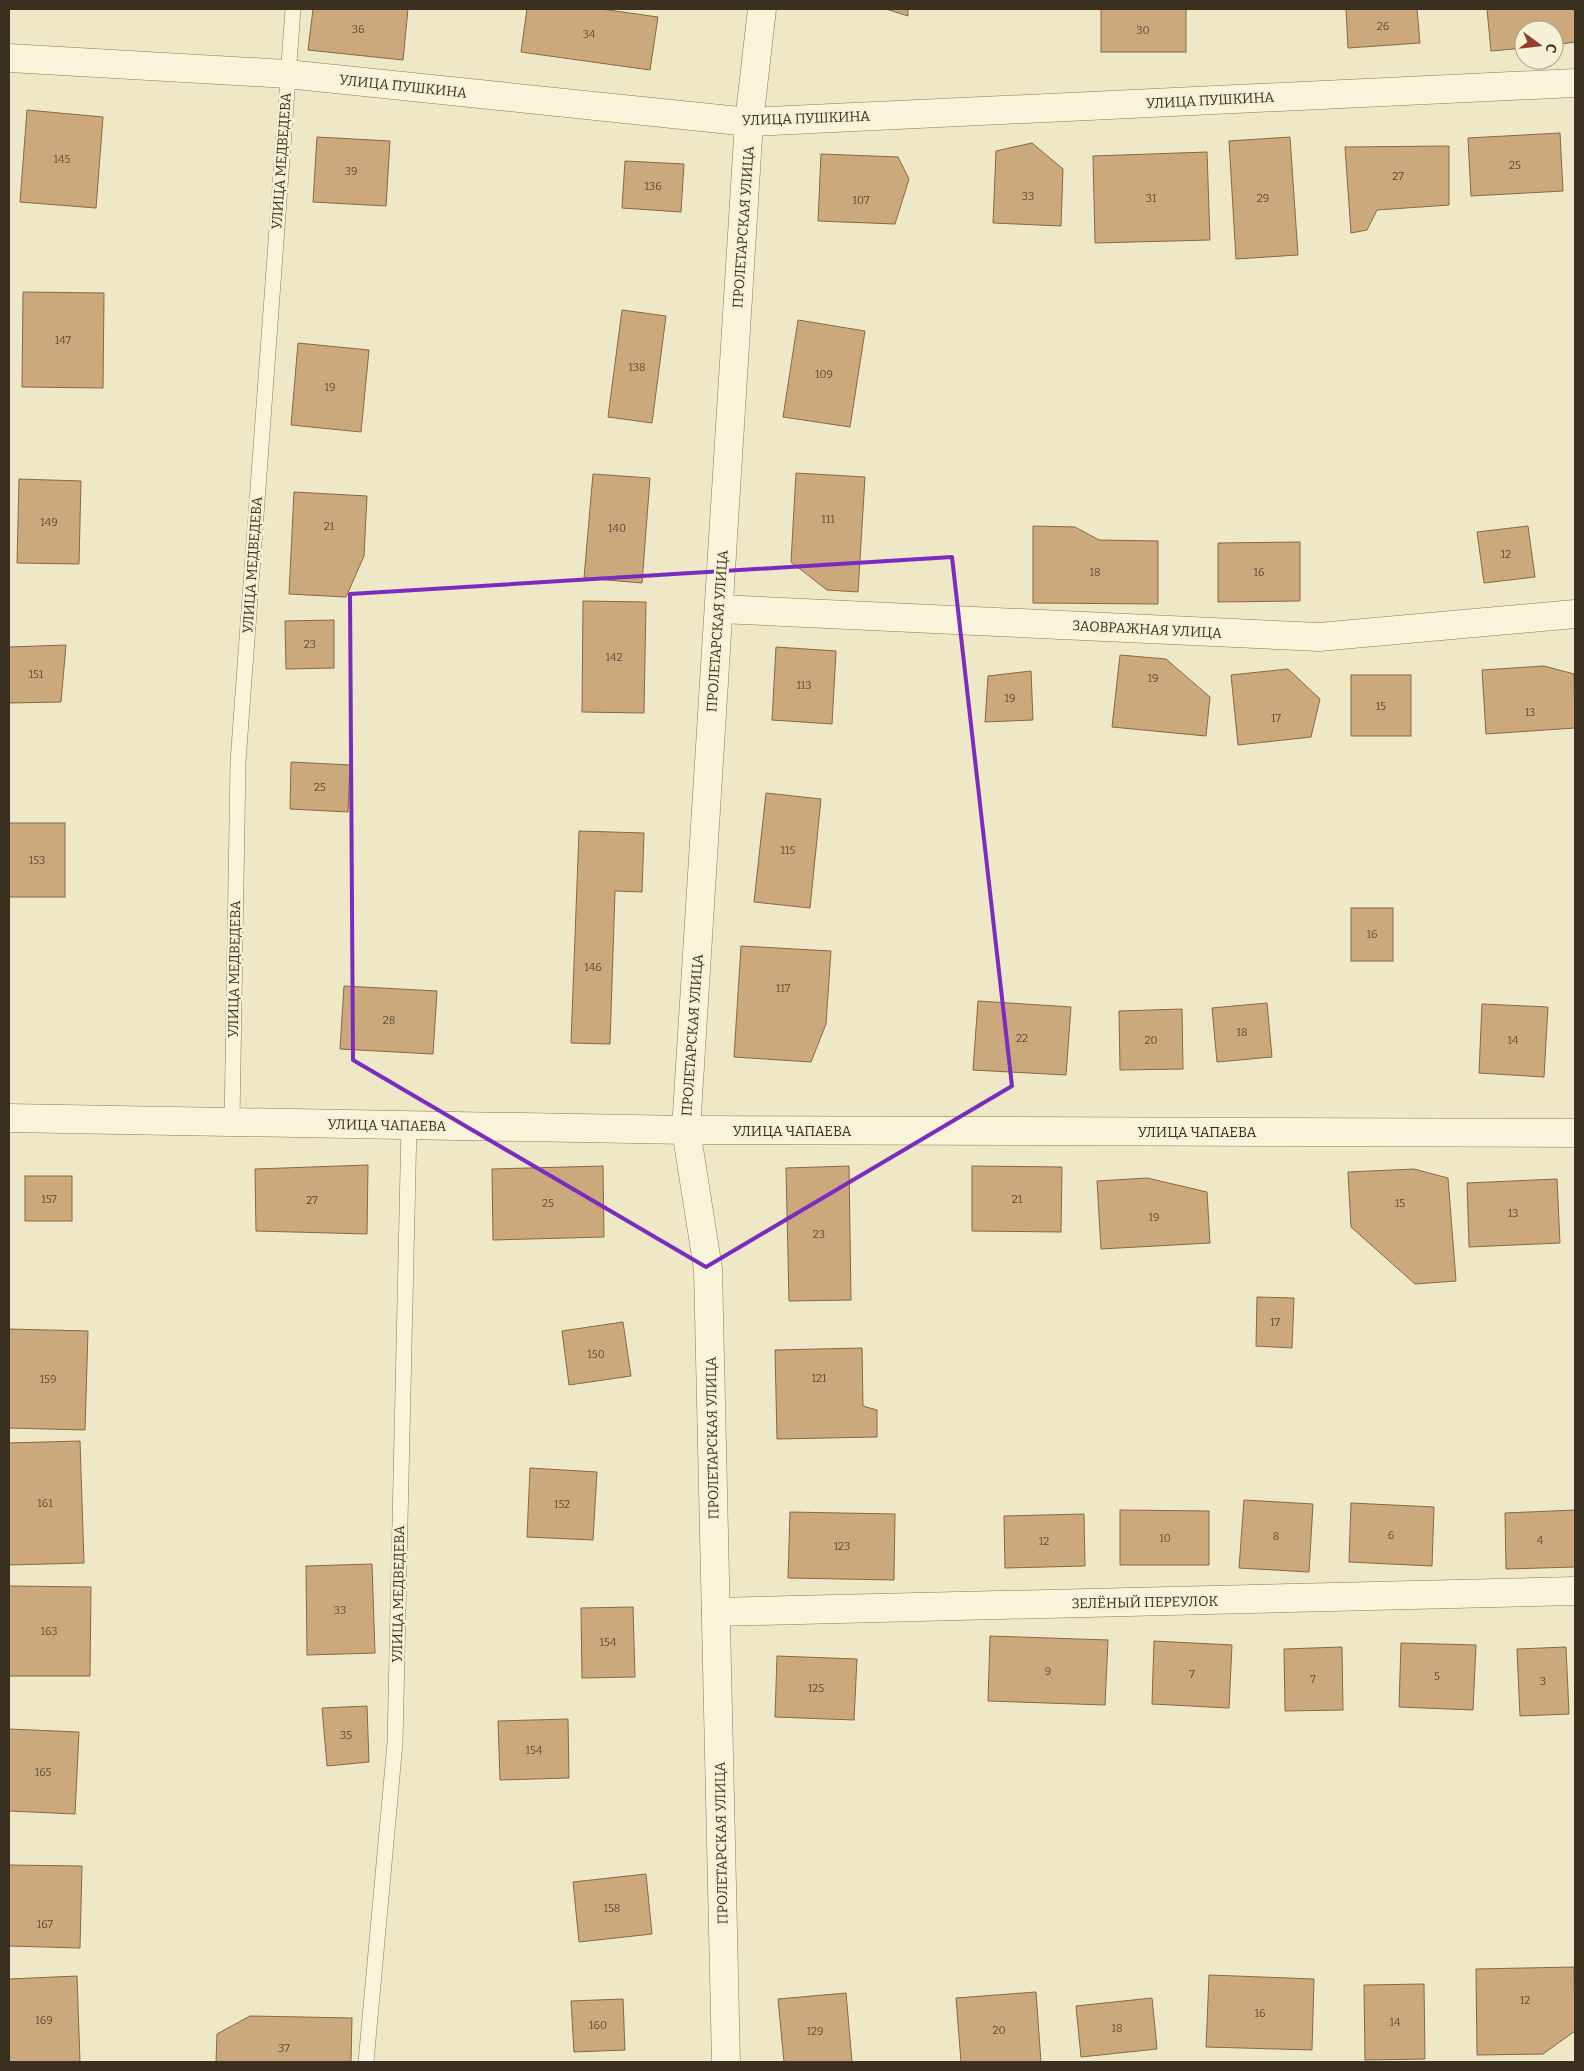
<svg xmlns="http://www.w3.org/2000/svg" width="1584" height="2071" viewBox="0 0 1584 2071" font-family="Bitter,serif">
  <style>
    .building { fill: #cba97d; stroke: #886842 }
    .lines { fill: none; stroke-linecap: round; stroke-linejoin: round }
    .lane-casing { stroke: #897b5c; stroke-width: 16 }
    .street-casing { stroke: #897b5c; stroke-width: 29 }
    .lane { stroke: #f8f4da; stroke-width: 15 }
    .street { stroke: #f8f4da; stroke-width: 28 }
    .marked { fill: none; stroke: #7b2cbf; stroke-width: 4; stroke-linejoin: round }
    .labels { text-anchor: middle; stroke-width: 5; stroke-linejoin: round; paint-order: stroke }
    .number-label { font-size: 11px; fill: #5e4e37 }
    .street-label { font-size: 14px; fill: #3a3020; stroke: #f5f1d6 }
  </style>
  <rect width="100%" height="100%" fill="#eee8c6"/>
  <g class="building">
    <polygon points="313,9 408,9 403,60 308,50"/>
    <polygon points="527,9 601,9 658,17 650,70 521,52"/>
    <polygon points="886,9 908,9 908,16"/>
    <rect x="1101" y="9" width="85" height="43"/>
    <polygon points="1346,9 1417,9 1420,43 1348,48"/>
    <polygon points="1487,9 1575,9 1575,42 1554,45 1554,30 1524,30 1524,48 1491,51"/>
    <polygon points="27,110 103,117 96,208 20,202"/>
    <polygon points="1560,133 1563,191 1471,196 1468,138"/>
    <polygon points="317,137 390,141 386,206 313,202"/>
    <polygon points="1290,137 1298,255 1236,259 1229,141"/>
    <polygon points="1032,143 1063,169 1061,226 993,223 996,151"/>
    <polygon points="1449,146 1449,205 1377,210 1367,230 1351,233 1345,147"/>
    <polygon points="1207,152 1210,240 1095,243 1093,156"/>
    <polygon points="821,154 898,157 909,179 895,224 818,221"/>
    <polygon points="625,161 684,164 681,212 622,208"/>
    <polygon points="23,292 104,293 103,388 22,387"/>
    <polygon points="622,310 666,316 652,423 608,417"/>
    <polygon points="798,320 865,331 850,427 783,417"/>
    <polygon points="298,343 369,350 361,432 291,425"/>
    <polygon points="796,473 865,477 858,592 827,590 791,562"/>
    <polygon points="593,474 650,478 642,583 584,578"/>
    <polygon points="19,479 81,481 79,564 17,563"/>
    <polygon points="294,492 367,496 364,556 346,597 289,594"/>
    <polygon points="1033,526 1075,527 1099,540 1158,541 1158,604 1033,603"/>
    <polygon points="1528,526 1535,577 1484,583 1477,532"/>
    <polygon points="1300,542 1300,601 1218,602 1218,543"/>
    <polygon points="583,601 646,602 644,713 582,712"/>
    <polygon points="334,620 334,668 286,669 285,621"/>
    <polygon points="66,645 61,702 9,703 9,647"/>
    <polygon points="776,647 836,651 832,724 772,720"/>
    <polygon points="1120,655 1166,659 1210,697 1206,736 1112,727"/>
    <polygon points="1544,666 1574,674 1575,728 1486,734 1482,670"/>
    <polygon points="1288,669 1320,699 1311,737 1238,745 1231,675"/>
    <polygon points="1031,671 1033,720 985,722 988,676"/>
    <rect x="1351" y="675" width="60" height="61"/>
    <polygon points="291,762 350,765 348,812 290,809"/>
    <polygon points="766,793 821,799 810,908 754,902"/>
    <rect x="9" y="823" width="56" height="74"/>
    <polygon points="579,831 644,833 642,892 615,891 610,1044 571,1043"/>
    <rect x="1351" y="908" width="42" height="53"/>
    <polygon points="741,946 831,951 826,1024 811,1062 734,1057"/>
    <polygon points="344,986 437,991 433,1054 340,1049"/>
    <polygon points="978,1001 1071,1007 1066,1075 973,1070"/>
    <polygon points="1267,1003 1272,1057 1217,1062 1212,1008"/>
    <polygon points="1482,1004 1548,1007 1544,1077 1479,1073"/>
    <polygon points="1182,1009 1183,1069 1120,1070 1119,1011"/>
    <polygon points="368,1165 367,1234 256,1231 255,1169"/>
    <polygon points="603,1166 604,1237 493,1240 492,1169"/>
    <polygon points="849,1166 851,1300 789,1301 786,1168"/>
    <polygon points="972,1166 1062,1167 1061,1232 972,1231"/>
    <polygon points="1414,1169 1448,1178 1456,1281 1415,1284 1351,1227 1348,1172"/>
    <rect x="25" y="1176" width="47" height="45"/>
    <polygon points="1147,1178 1207,1192 1210,1243 1101,1249 1097,1181"/>
    <polygon points="1557,1179 1560,1243 1469,1247 1467,1183"/>
    <polygon points="1257,1297 1294,1298 1292,1348 1256,1346"/>
    <polygon points="623,1322 631,1376 569,1385 562,1331"/>
    <polygon points="9,1329 88,1331 85,1430 9,1428"/>
    <polygon points="862,1348 863,1406 877,1410 877,1437 777,1439 775,1350"/>
    <polygon points="80,1441 84,1563 9,1565 9,1443"/>
    <polygon points="530,1468 597,1472 593,1540 527,1537"/>
    <polygon points="1244,1500 1313,1504 1309,1572 1239,1568"/>
    <polygon points="1351,1503 1434,1507 1432,1566 1349,1562"/>
    <polygon points="1120,1510 1209,1511 1209,1565 1120,1565"/>
    <polygon points="1575,1510 1575,1567 1506,1569 1505,1513"/>
    <polygon points="790,1512 895,1514 894,1580 788,1578"/>
    <polygon points="1084,1514 1085,1566 1005,1568 1004,1516"/>
    <polygon points="372,1564 375,1653 307,1655 306,1566"/>
    <polygon points="9,1586 91,1587 90,1676 9,1676"/>
    <polygon points="633,1607 635,1677 582,1678 581,1608"/>
    <polygon points="990,1636 1108,1640 1105,1705 988,1701"/>
    <polygon points="1154,1641 1232,1645 1229,1708 1152,1704"/>
    <polygon points="1401,1643 1476,1645 1473,1710 1399,1707"/>
    <polygon points="1342,1647 1343,1710 1285,1711 1284,1649"/>
    <polygon points="1566,1647 1569,1714 1520,1716 1517,1649"/>
    <polygon points="777,1656 857,1659 854,1720 775,1717"/>
    <polygon points="367,1706 369,1762 327,1766 322,1708"/>
    <polygon points="568,1719 569,1778 500,1780 498,1721"/>
    <polygon points="9,1729 79,1732 75,1814 9,1811"/>
    <polygon points="9,1865 82,1866 80,1948 9,1946"/>
    <polygon points="646,1874 652,1934 579,1942 573,1882"/>
    <polygon points="1574,1967 1575,2031 1543,2054 1477,2055 1476,1969"/>
    <polygon points="1209,1975 1314,1979 1312,2050 1206,2047"/>
    <polygon points="77,1976 80,2062 9,2062 9,1979"/>
    <polygon points="1424,1984 1425,2059 1365,2060 1364,1985"/>
    <polygon points="1036,1992 1041,2062 961,2062 956,1998"/>
    <polygon points="846,1993 852,2062 784,2062 778,1999"/>
    <polygon points="1152,1998 1157,2049 1081,2057 1076,2006"/>
    <polygon points="623,1999 625,2050 574,2052 571,2001"/>
    <polygon points="250,2016 352,2018 351,2062 216,2062 217,2034"/>
  </g>
  <g class="lines">
    <defs>
      <g id="lane">
        <polyline points="232,1122 238,762 293,9"/>
        <polyline points="366,2062 395,1743 409,1125"/>
      </g>
      <g id="street">
        <polyline points="9,58 287,74 749,122 1575,83"/>
        <polyline points="719,609 1319,637 1575,614"/>
        <polyline points="9,1118 686,1130 1575,1133"/>
        <polyline points="716,1612 1575,1591"/>
        <polyline points="726,2062 708,1269 686,1130 749,122 762,9"/>
      </g>
    </defs>
    <use href="#lane" class="lane-casing"/>
    <use href="#street" class="street-casing"/>
    <use href="#lane" class="lane"/>
    <use href="#street" class="street"/>
  </g>
  <path class="marked" d="M952,557L1012,1086L706,1267L353,1060L350,594Z"/>
  <g class="labels">
    <g class="number-label">
      <text x="1383" y="30">26</text>
      <text x="358" y="33">36</text>
      <text x="1143" y="34">30</text>
      <text x="589" y="38">34</text>
      <text x="62" y="163">145</text>
      <text x="1515" y="169">25</text>
      <text x="351" y="175">39</text>
      <text x="1398" y="180">27</text>
      <text x="653" y="190">136</text>
      <text x="1028" y="200">33</text>
      <text x="1151" y="202">31</text>
      <text x="1263" y="202">29</text>
      <text x="861" y="204">107</text>
      <text x="63" y="344">147</text>
      <text x="637" y="371">138</text>
      <text x="824" y="378">109</text>
      <text x="330" y="391">19</text>
      <text x="828" y="523">111</text>
      <text x="49" y="526">149</text>
      <text x="329" y="530">21</text>
      <text x="617" y="532">140</text>
      <text x="1506" y="558">12</text>
      <text x="1095" y="576">18</text>
      <text x="1259" y="576">16</text>
      <text x="310" y="648">23</text>
      <text x="614" y="661">142</text>
      <text x="36" y="678">151</text>
      <text x="1153" y="682">19</text>
      <text x="804" y="689">113</text>
      <text x="1010" y="702">19</text>
      <text x="1381" y="710">15</text>
      <text x="1530" y="716">13</text>
      <text x="1276" y="722">17</text>
      <text x="320" y="791">25</text>
      <text x="788" y="854">115</text>
      <text x="37" y="864">153</text>
      <text x="1372" y="938">16</text>
      <text x="593" y="971">146</text>
      <text x="783" y="992">117</text>
      <text x="389" y="1024">28</text>
      <text x="1242" y="1036">18</text>
      <text x="1022" y="1042">22</text>
      <text x="1151" y="1044">20</text>
      <text x="1513" y="1044">14</text>
      <text x="49" y="1203">157</text>
      <text x="1017" y="1203">21</text>
      <text x="312" y="1204">27</text>
      <text x="548" y="1207">25</text>
      <text x="1400" y="1207">15</text>
      <text x="1513" y="1217">13</text>
      <text x="1154" y="1221">19</text>
      <text x="819" y="1238">23</text>
      <text x="1275" y="1326">17</text>
      <text x="596" y="1358">150</text>
      <text x="819" y="1382">121</text>
      <text x="48" y="1383">159</text>
      <text x="45" y="1507">161</text>
      <text x="562" y="1508">152</text>
      <text x="1391" y="1539">6</text>
      <text x="1276" y="1540">8</text>
      <text x="1165" y="1542">10</text>
      <text x="1540" y="1544">4</text>
      <text x="1044" y="1545">12</text>
      <text x="842" y="1550">123</text>
      <text x="340" y="1614">33</text>
      <text x="49" y="1635">163</text>
      <text x="608" y="1646">154</text>
      <text x="1048" y="1675">9</text>
      <text x="1192" y="1678">7</text>
      <text x="1437" y="1680">5</text>
      <text x="1313" y="1683">7</text>
      <text x="1543" y="1685">3</text>
      <text x="816" y="1692">125</text>
      <text x="346" y="1739">35</text>
      <text x="534" y="1754">154</text>
      <text x="43" y="1776">165</text>
      <text x="612" y="1912">158</text>
      <text x="45" y="1928">167</text>
      <text x="1525" y="2004">12</text>
      <text x="1260" y="2017">16</text>
      <text x="44" y="2024">169</text>
      <text x="1395" y="2026">14</text>
      <text x="598" y="2029">160</text>
      <text x="1117" y="2032">18</text>
      <text x="999" y="2034">20</text>
      <text x="815" y="2035">129</text>
      <text x="284" y="2052">37</text>
    </g>
    <g class="street-label">
      <text transform="translate(403 86) rotate(6)" y="5">УЛИЦА ПУШКИНА</text>
      <text transform="translate(1210 100) rotate(-3)" y="5">УЛИЦА ПУШКИНА</text>
      <text transform="translate(806 118) rotate(-2)" y="5">УЛИЦА ПУШКИНА</text>
      <text transform="translate(281 161) rotate(-86)" y="5">УЛИЦА МЕДВЕДЕВА</text>
      <text transform="translate(743 227) rotate(-86)" y="5">ПРОЛЕТАРСКАЯ УЛИЦА</text>
      <text transform="translate(252 565) rotate(-86)" y="5">УЛИЦА МЕДВЕДЕВА</text>
      <text transform="translate(1147 629) rotate(3)" y="5">ЗАОВРАЖНАЯ УЛИЦА</text>
      <text transform="translate(717 631) rotate(-86)" y="5">ПРОЛЕТАРСКАЯ УЛИЦА</text>
      <text transform="translate(234 969) rotate(-89)" y="5">УЛИЦА МЕДВЕДЕВА</text>
      <text transform="translate(692 1035) rotate(-86)" y="5">ПРОЛЕТАРСКАЯ УЛИЦА</text>
      <text transform="translate(387 1125) rotate(1)" y="5">УЛИЦА ЧАПАЕВА</text>
      <text x="792" y="1136">УЛИЦА ЧАПАЕВА</text>
      <text x="1197" y="1137">УЛИЦА ЧАПАЕВА</text>
      <text transform="translate(712 1438) rotate(-91)" y="5">ПРОЛЕТАРСКАЯ УЛИЦА</text>
      <text transform="translate(398 1594) rotate(-89)" y="5">УЛИЦА МЕДВЕДЕВА</text>
      <text transform="translate(1145 1602) rotate(-1)" y="5">ЗЕЛЁНЫЙ ПЕРЕУЛОК</text>
      <text transform="translate(721 1843) rotate(-91)" y="5">ПРОЛЕТАРСКАЯ УЛИЦА</text>
    </g>
  </g>
  <rect width="1584" height="2071" fill="none" stroke="#3a3020" stroke-width="20"/>
  <g transform="translate(1539 45) rotate(105)"><circle r="24" fill="#f5f1d6" stroke="#aaa48d"/>
  <path d="M0-4L9 19L0 12L-9 19Z" fill="#973c2d"/>
  <text y="-8" font-size="14" font-weight="bold" text-anchor="middle" fill="#3a3020">С</text>
  </g>
</svg>
